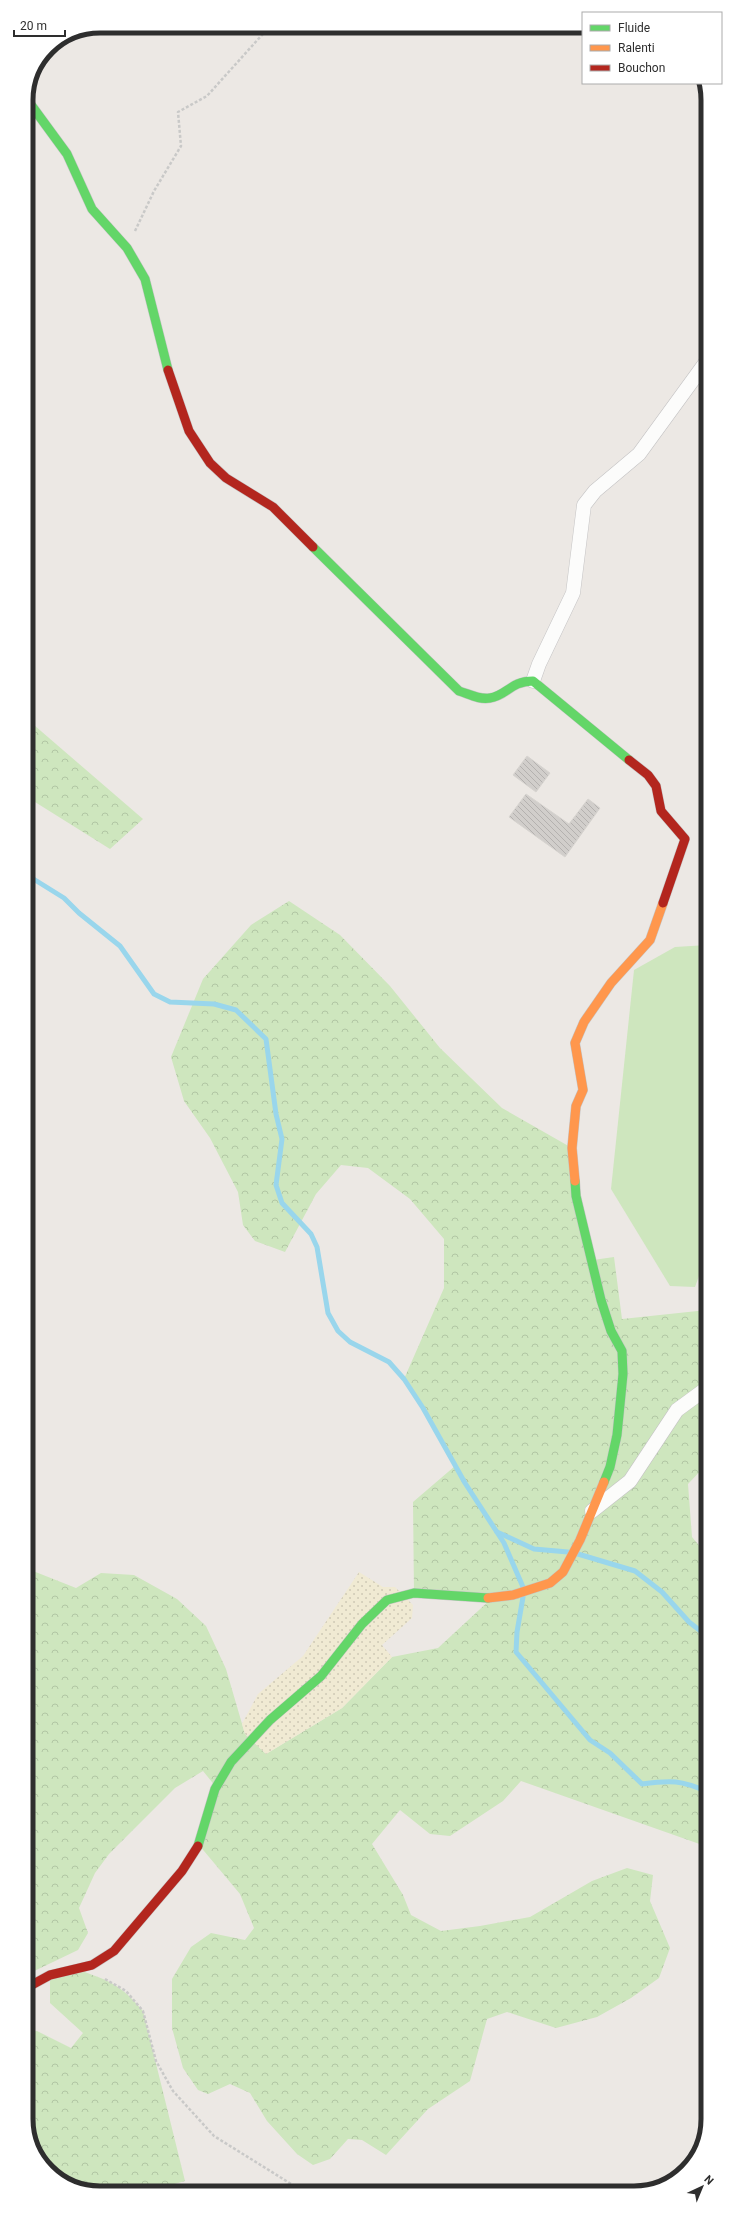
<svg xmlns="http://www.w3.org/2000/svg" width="734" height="2219" viewBox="0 0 734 2219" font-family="Roboto,sans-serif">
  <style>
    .grass { fill: #cee6be }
    .forest { fill: url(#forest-crowns) }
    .sand { fill: url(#sand-dots) }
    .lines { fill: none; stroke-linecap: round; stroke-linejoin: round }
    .stream { stroke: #99d6ec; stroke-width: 5 }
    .building { fill: url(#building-back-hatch); stroke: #d7d4d0 }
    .street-casing { stroke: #c5c4c5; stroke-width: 15 }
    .fast-casing { stroke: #c5c4c5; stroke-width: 10 }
    .slow-casing { stroke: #c5c4c5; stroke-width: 10 }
    .jam-casing { stroke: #c5c4c5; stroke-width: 10 }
    .path { stroke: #c9c9c8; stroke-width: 2.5; stroke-dasharray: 3 2; stroke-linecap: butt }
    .street { stroke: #fcfcfb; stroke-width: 14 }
    .fast { stroke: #63d668; stroke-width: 9 }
    .slow { stroke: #ff974d; stroke-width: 9 }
    .jam { stroke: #b3261e; stroke-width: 9 }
    .rim { fill: none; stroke: #2e2e2e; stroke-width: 5 }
  </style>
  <defs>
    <pattern id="forest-crowns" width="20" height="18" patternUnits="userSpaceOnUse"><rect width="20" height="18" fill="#cee6be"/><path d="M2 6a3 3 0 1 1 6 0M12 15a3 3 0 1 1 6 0" fill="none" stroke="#b1c6a4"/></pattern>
    <pattern id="sand-dots" width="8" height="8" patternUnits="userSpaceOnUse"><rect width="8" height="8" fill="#f0ead3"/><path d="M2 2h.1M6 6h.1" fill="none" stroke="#cec9b5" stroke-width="1.8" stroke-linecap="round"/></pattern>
    <pattern id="building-back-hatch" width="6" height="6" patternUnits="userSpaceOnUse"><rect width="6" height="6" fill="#d1cecb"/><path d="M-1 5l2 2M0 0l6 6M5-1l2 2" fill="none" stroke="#b4b1af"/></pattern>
  </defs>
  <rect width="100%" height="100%" fill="#ece8e4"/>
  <g class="grass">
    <polygon points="509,26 544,26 519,32"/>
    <polygon points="707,945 707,1254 695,1287 670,1286 611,1189 634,970 675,947"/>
  </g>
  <g class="forest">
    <polygon points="27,719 143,819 110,849 27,797"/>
    <polygon points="289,901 340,935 390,986 440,1048 502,1108 572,1148 593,1260 614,1257 622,1319 707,1310 707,1464 688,1484 692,1537 707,1555 708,1847 521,1781 503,1801 450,1836 430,1834 400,1810 372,1844 403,1895 411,1915 441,1931 480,1926 530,1917 592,1881 627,1868 653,1875 650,1901 670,1948 659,1978 631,1998 597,2017 556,2028 507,2012 487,2019 470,2081 428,2109 386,2155 362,2140 348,2139 330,2159 313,2165 297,2154 267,2121 250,2093 230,2084 208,2094 198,2090 183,2068 172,2028 172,1979 191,1947 211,1933 245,1940 254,1928 240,1894 199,1845 216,1787 203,1771 175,1788 109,1854 95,1873 79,1908 88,1933 78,1950 28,1974 28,1569 76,1588 101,1573 134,1575 177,1599 206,1626 226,1669 245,1734 266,1754 342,1708 392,1657 438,1648 492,1598 414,1593 413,1502 455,1466 424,1408 404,1379 444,1288 444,1239 410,1199 368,1168 341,1165 316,1194 285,1252 255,1241 243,1225 238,1192 210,1138 184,1101 171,1057 203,979 251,925"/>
    <path d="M75,1969C109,1980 120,1984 143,2011L185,2181L143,2193H95L51,2175L28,2138V2032L37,2031L71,2048L83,2033L50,2003V1975Z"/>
  </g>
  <polygon class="sand" points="359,1572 383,1587 395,1587 413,1605 412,1618 382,1645 392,1657 342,1708 266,1754 245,1734 242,1724 258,1694 303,1656"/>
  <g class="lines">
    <g class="stream">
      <polyline points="27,875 64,898 79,913 120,946 154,994 170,1002 214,1004 236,1010 266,1039 276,1114 282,1139 276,1185 282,1203 311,1234 317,1247 328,1313 338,1331 350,1342 389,1362 404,1379 423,1408 465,1483 504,1543 523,1587"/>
      <polyline points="497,1532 534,1549 568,1552"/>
      <polyline points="578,1554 635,1571 662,1592 689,1622 707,1636"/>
      <path d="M523,1597L517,1632L516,1652L590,1740L610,1753L642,1784C671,1780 681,1780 708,1792"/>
    </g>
  </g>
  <g class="building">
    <polygon points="527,756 550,773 536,792 513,775"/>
    <polygon points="526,794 569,824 588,799 600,808 565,857 509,817"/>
  </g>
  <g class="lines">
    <defs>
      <g id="street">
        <polyline points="533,681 539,664 573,593 584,505 595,491 639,454 706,362"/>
        <polyline points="592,1511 630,1481 677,1410 707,1388"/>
      </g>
      <g id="fast">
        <polyline points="26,98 67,154 92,209 127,248 145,279 168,370"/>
        <path d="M313,547L459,691C469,694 479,700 490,698C506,696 511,681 533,681L629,760"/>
        <polyline points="575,1181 576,1196 601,1300 611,1331 622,1351 623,1374 617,1435 610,1467 604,1482"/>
        <polyline points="198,1846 215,1789 231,1762 270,1720 321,1676 362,1624 387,1600 414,1593 488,1598"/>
      </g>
      <g id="slow">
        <polyline points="575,1181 572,1148 576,1106 583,1090 575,1043 584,1022 611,983 650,940 663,903"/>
        <polyline points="488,1598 513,1595 550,1583 563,1572 580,1540 604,1482"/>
      </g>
      <g id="jam">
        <polyline points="168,370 189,431 210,463 226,478 273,507 313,547"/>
        <polyline points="629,760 648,775 656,786 661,811 685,839 663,903"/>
        <polyline points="28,1987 50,1975 92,1965 114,1951 182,1871 198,1846"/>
      </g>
    </defs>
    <use href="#street" class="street-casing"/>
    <use href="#fast" class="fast-casing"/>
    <use href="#slow" class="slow-casing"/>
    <use href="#jam" class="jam-casing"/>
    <g class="path">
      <polyline points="135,231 154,191 181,146 178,112 207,96 270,26"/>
      <polyline points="105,1979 126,1991 143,2011 156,2061 173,2091 214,2136 304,2192"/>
    </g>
    <use href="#street" class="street"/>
    <use href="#fast" class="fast"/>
    <use href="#slow" class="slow"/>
    <use href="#jam" class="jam"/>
  </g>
  <path d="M0 0H734V2219H0ZM100 33H634A67 67 0 0 1 701 100V2119A67 67 0 0 1 634 2186H100A67 67 0 0 1 33 2119V100A67 67 0 0 1 100 33Z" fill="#fff" fill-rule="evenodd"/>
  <path class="rim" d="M100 33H634A67 67 0 0 1 701 100V2119A67 67 0 0 1 634 2186H100A67 67 0 0 1 33 2119V100A67 67 0 0 1 100 33Z"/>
  <rect x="582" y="12" width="140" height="72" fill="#ffffff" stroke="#ababab"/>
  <rect x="590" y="25" width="20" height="6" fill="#63d668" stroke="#ababab"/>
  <text x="618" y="32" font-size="12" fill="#2e2e2e">Fluide</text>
  <rect x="590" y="45" width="20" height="6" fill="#ff974d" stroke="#ababab"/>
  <text x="618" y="52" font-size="12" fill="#2e2e2e">Ralenti</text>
  <rect x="590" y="65" width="20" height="6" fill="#b3261e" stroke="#ababab"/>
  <text x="618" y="72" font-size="12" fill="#2e2e2e">Bouchon</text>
  <g transform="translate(702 2187) rotate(44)" stroke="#ffffff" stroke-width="3" paint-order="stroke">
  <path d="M0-3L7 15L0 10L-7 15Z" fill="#2e2e2e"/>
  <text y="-6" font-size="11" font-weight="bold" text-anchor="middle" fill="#2e2e2e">N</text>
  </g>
  <path d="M14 30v6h51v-6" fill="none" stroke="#2e2e2e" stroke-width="2"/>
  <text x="20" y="30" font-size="12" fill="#2e2e2e" stroke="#ffffff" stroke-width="3" paint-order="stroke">20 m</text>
</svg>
